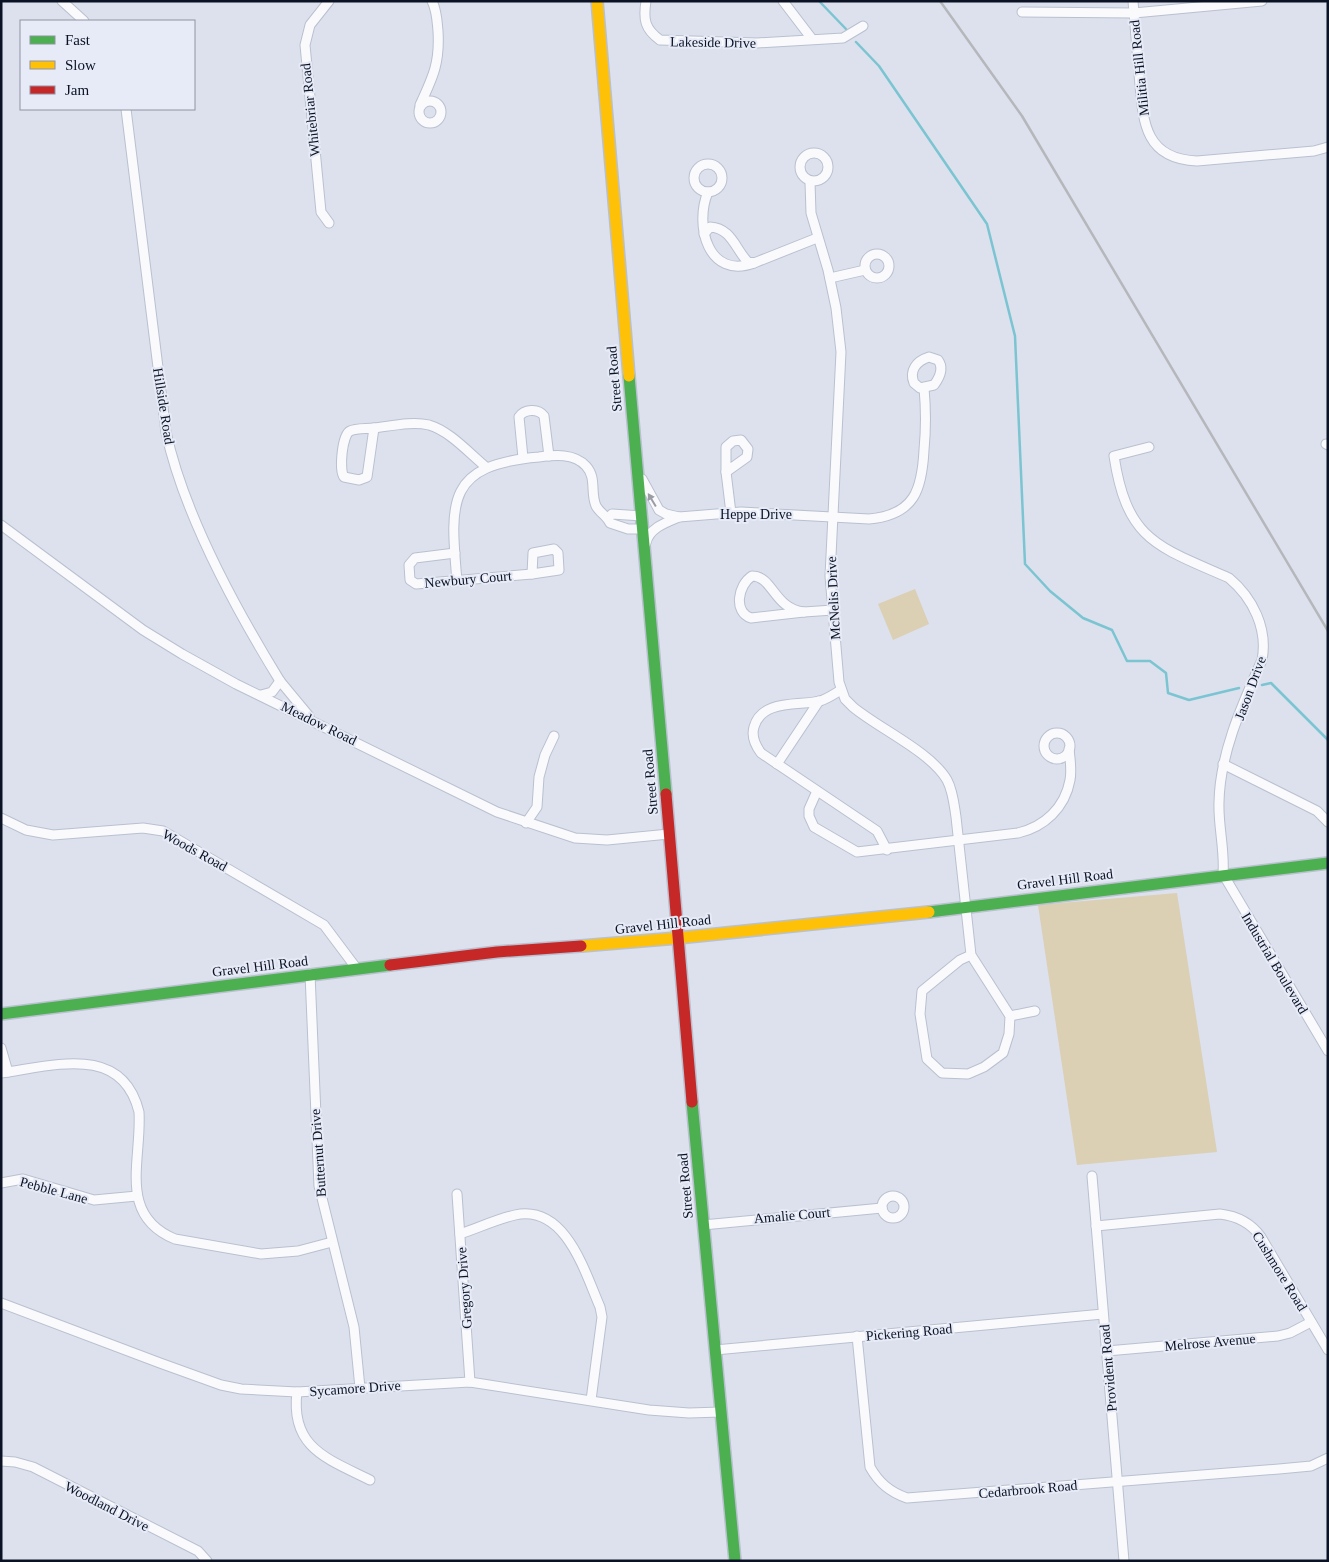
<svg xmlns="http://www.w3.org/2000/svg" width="1329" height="1562" viewBox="0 0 1329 1562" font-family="Georgia,serif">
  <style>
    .green { fill: #dbcfb4 }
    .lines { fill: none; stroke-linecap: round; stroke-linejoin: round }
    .stream { stroke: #7bc4d1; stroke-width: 2.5 }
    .street-casing { stroke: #b9c0cf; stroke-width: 11 }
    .fast-casing { stroke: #b9c0cf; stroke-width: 14 }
    .slow-casing { stroke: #b9c0cf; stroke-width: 14 }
    .jam-casing { stroke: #b9c0cf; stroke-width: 14 }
    .street { stroke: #fafafc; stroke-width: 9 }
    .fast { stroke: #4caf50; stroke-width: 11 }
    .slow { stroke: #ffc107; stroke-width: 11 }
    .jam { stroke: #c62828; stroke-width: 11 }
    .rail { stroke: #b6b7bb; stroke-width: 2.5 }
    .oneway { fill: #9a9da6 }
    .labels { text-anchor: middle; stroke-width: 4; stroke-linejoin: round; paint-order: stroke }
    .street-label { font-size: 14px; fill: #0a1224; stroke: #e7ebf7 }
  </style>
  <rect width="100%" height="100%" fill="#dce1ed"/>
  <g class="green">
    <polygon points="915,589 929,624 893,640 878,604"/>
    <polygon points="1177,893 1217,1152 1077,1165 1038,905"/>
  </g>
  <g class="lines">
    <g class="stream">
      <polyline points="819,1 846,29"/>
      <polyline points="856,42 879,66 987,224 1015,336 1025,564 1050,591 1083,618 1112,630 1127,661 1150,661 1166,673 1168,693 1189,700 1239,688"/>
      <polyline points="1262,685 1271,683 1328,740"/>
    </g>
    <defs>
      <g id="street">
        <polyline points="62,1 84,21"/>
        <path d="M646,1C643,20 645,29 660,40L757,43L843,38L863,26"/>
        <polyline points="783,1 812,39"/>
        <path d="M1133,1C1135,26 1137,50 1139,74C1143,118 1142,159 1197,161L1314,151L1328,147"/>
        <polyline points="1022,12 1134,13 1262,1"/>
        <circle cx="430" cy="112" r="11"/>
        <path d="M420,105C433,77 440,63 438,31C437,21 437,11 432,1"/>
        <path d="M126,109L166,432C184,515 235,608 280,681"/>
        <circle cx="814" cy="167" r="14"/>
        <circle cx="708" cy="178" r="14"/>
        <path d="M810,182L811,213L828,270L836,308L841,352L830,576L839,682L845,699L853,707C878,728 931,752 947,780C953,791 954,804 956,817L971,955L1010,1016L1009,1034L1003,1053L984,1067L968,1074L942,1073L927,1059L920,1014L922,991L960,960L971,955"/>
        <path d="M708,192C694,225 708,280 754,263"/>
        <polyline points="329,223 321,212 305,45 310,25 329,1"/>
        <path d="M704,234L710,227C731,228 735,248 747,261L754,263L817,238"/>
        <circle cx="877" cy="266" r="12"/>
        <polyline points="830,278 865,270"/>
        <path d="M929,357L938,360C944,368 940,377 934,385L920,388L914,383C909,371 916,361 929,357Z"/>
        <path d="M374,428L367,477L359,480L344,477C339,470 342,435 350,431C356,428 367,429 374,428Z"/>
        <path d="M374,428C391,426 412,421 429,425C450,431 470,454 486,467"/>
        <polygon points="741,440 748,449 747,457 726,472 726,447 733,441"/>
        <polyline points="1326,444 1328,445"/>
        <path d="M1149,447L1114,456C1127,541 1157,546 1229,578C1253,598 1268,629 1262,660C1242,705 1220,753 1219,802C1218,826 1225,850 1223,874L1328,1051"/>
        <path d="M523,458L519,417C524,409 538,408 544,416L549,456"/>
        <polyline points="726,472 731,513"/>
        <path d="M642,479L659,510L666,514L679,517L741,512L869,519C915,515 922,489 924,450C926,429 926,409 924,388"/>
        <polyline points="608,518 612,514 642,516"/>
        <polyline points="1,525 143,630 182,654 236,684 497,812 575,838 607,840 669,834"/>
        <path d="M646,543C649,528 667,522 679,517"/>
        <polygon points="554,549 558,553 559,570 532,574 533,553"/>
        <polyline points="455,553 415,558 409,565 410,580 416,584 532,574"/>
        <path d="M752,576C773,576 774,609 804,612L751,618C733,612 738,585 752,576Z"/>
        <path d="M457,581C450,501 446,465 539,457C555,455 574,453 586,466C597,478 590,492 596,506C600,513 607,516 610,523L628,529H643"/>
        <polyline points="804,612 833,610"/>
        <path d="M841,690C834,694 827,699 820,701C798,706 762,699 754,727C751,737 755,745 761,753L877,831L887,850"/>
        <polyline points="261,695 272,692 280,681 309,716"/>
        <circle cx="1057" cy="746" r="13"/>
        <polyline points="777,764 819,701"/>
        <polyline points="1223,764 1317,811 1328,822"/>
        <path d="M817,791L809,809V816L814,827L857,852L1018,833C1044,827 1065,808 1070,780C1072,770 1070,759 1069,749"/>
        <polyline points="1,818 26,830 53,835 143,828 163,831 324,925 357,969"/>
        <polyline points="526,823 537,807 539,777 545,755 554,736"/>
        <polyline points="310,974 319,1186 354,1327 360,1388"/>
        <polyline points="1010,1016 1035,1011"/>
        <polyline points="1,1048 8,1072"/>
        <path d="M1,1073C53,1066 122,1043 139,1112C142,1160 117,1215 175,1239L261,1254L298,1251L332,1242"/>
        <polyline points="1092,1176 1124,1561"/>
        <polyline points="1,1183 23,1179 94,1200 137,1196"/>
        <polyline points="457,1194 470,1382"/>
        <circle cx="893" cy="1207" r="11"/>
        <polyline points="703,1225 882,1208"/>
        <path d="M1096,1226L1220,1214C1237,1216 1251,1223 1261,1237L1328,1350"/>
        <path d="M460,1234C478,1228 497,1219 515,1215C566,1204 585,1273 600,1307L602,1317L591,1400"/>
        <polyline points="1,1303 160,1363 221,1385 241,1389 297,1392 470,1382 649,1410 689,1413 721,1412"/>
        <path d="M857,1336L870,1467C879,1483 890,1492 907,1498L1279,1469L1311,1466L1328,1458"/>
        <polyline points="715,1350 1103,1314"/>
        <polyline points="1107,1351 1278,1336 1290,1333 1311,1322"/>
        <path d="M297,1392C290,1448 328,1459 370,1480"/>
        <polyline points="1,1461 15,1462 33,1467 198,1551 207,1561"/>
      </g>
      <g id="fast">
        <polyline points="629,376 666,794"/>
        <polyline points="929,912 1328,863"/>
        <polyline points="1,1014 390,965"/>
        <polyline points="692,1102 735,1561"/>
      </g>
      <g id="slow">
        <polyline points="597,1 629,376"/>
        <polyline points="581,946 678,938 929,912"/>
      </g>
      <g id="jam">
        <polyline points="666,794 692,1102"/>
        <polyline points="390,965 497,952 581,946"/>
      </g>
    </defs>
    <use href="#street" class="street-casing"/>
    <use href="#fast" class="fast-casing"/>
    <use href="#slow" class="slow-casing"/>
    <use href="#jam" class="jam-casing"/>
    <use href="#street" class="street"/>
    <use href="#fast" class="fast"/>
    <use href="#slow" class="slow"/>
    <use href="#jam" class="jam"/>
    <polyline class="rail" points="940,1 1022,116 1328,631"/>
  </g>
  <defs><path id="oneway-solid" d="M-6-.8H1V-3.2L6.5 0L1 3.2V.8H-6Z" transform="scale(1.25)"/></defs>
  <use class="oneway" href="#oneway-solid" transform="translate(652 500) rotate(-121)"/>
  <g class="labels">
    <g class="street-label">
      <text transform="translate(713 42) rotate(1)" y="5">Lakeside Drive</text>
      <text transform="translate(1139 68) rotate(-96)" y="5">Militia Hill Road</text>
      <text transform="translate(310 110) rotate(-96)" y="5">Whitebriar Road</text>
      <text transform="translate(614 379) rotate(-95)" y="5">Street Road</text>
      <text transform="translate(164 406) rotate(81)" y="5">Hillside Road</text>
      <text x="756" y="519">Heppe Drive</text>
      <text transform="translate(468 579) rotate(-5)" y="5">Newbury Court</text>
      <text transform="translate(833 598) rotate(-93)" y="5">McNelis Drive</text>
      <text transform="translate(1250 688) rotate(-70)" y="5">Jason Drive</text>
      <text transform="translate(319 723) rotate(26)" y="5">Meadow Road</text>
      <text transform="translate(650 782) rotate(-95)" y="5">Street Road</text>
      <text transform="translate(195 850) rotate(29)" y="5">Woods Road</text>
      <text transform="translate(1065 879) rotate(-7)" y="5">Gravel Hill Road</text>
      <text transform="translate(663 924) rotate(-6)" y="5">Gravel Hill Road</text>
      <text transform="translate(1275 963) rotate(59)" y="5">Industrial Boulevard</text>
      <text transform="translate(260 966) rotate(-7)" y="5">Gravel Hill Road</text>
      <text transform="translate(318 1153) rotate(-94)" y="5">Butternut Drive</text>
      <text transform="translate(685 1186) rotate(-95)" y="5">Street Road</text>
      <text transform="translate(54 1190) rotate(15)" y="5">Pebble Lane</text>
      <text transform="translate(792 1215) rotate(-5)" y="5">Amalie Court</text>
      <text transform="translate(1280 1271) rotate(58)" y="5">Cushmore Road</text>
      <text transform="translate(464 1288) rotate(-94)" y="5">Gregory Drive</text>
      <text transform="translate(909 1332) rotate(-5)" y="5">Pickering Road</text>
      <text transform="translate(1210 1342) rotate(-5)" y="5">Melrose Avenue</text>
      <text transform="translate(1108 1368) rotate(-95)" y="5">Provident Road</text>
      <text transform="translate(355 1388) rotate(-4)" y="5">Sycamore Drive</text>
      <text transform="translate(1028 1489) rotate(-5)" y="5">Cedarbrook Road</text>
      <text transform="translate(107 1506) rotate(27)" y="5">Woodland Drive</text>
    </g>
  </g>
  <rect width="1329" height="1562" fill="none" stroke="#0a1224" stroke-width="5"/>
  <rect x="20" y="20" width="175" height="90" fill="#e7ebf7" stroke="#8f94a3"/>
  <rect x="30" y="36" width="25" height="8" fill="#4caf50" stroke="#8f94a3"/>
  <text x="65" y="45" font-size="15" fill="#0a1224">Fast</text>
  <rect x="30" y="61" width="25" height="8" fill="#ffc107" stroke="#8f94a3"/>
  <text x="65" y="70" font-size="15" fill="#0a1224">Slow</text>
  <rect x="30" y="86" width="25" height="8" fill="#c62828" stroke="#8f94a3"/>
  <text x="65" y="95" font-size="15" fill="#0a1224">Jam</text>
</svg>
